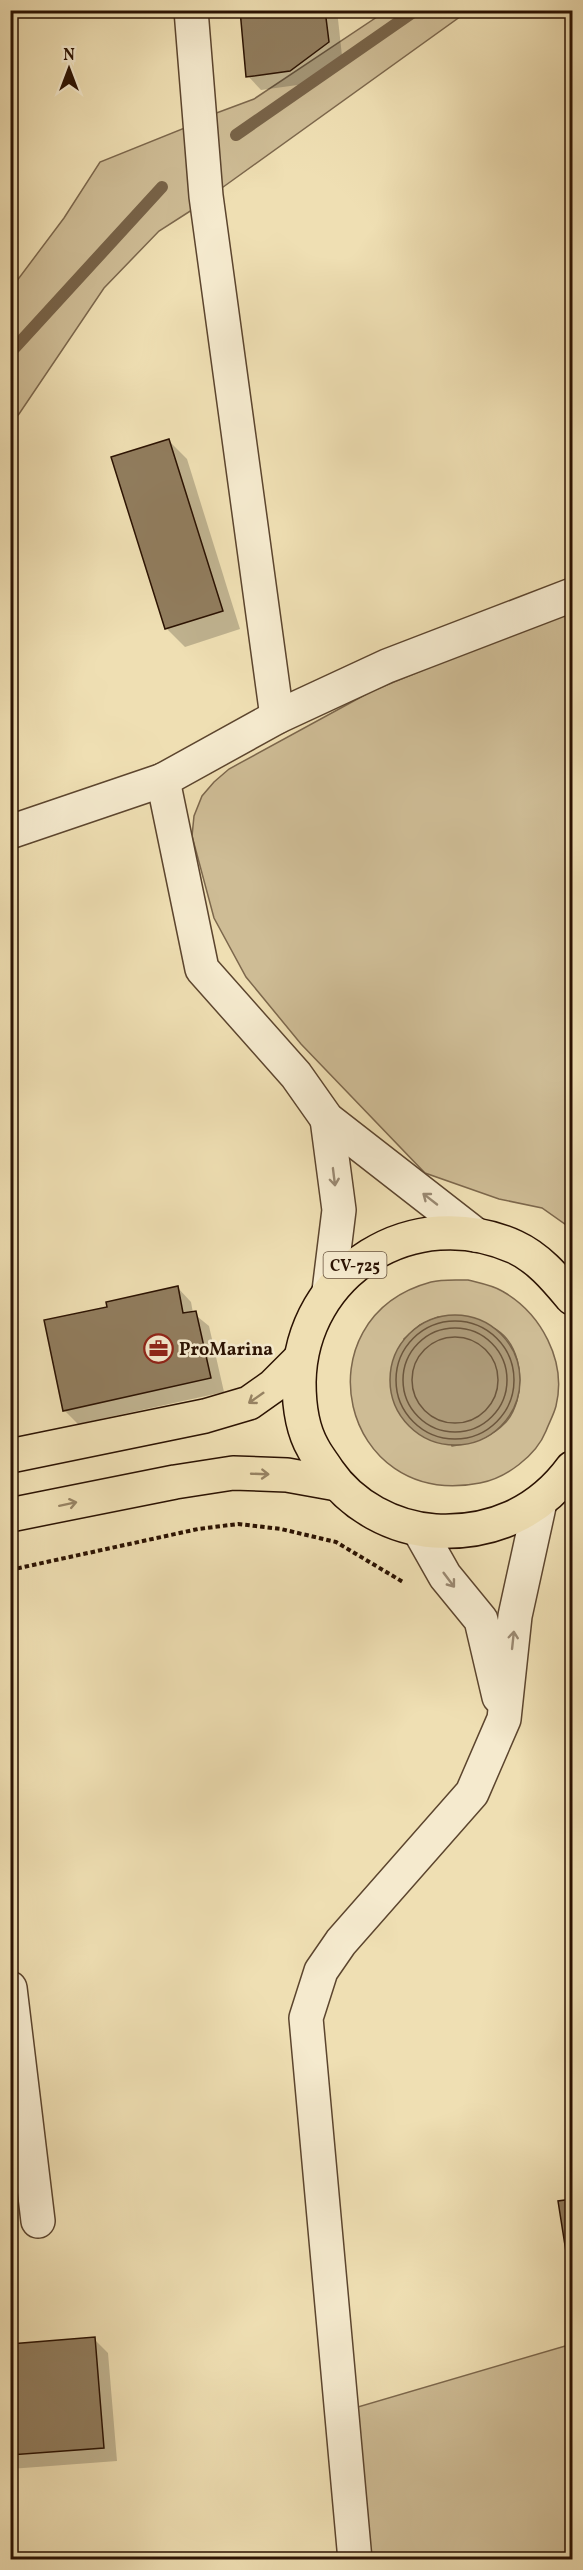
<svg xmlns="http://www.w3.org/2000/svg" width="583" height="2570" viewBox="0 0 583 2570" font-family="Vollkorn,serif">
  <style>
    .green { fill: #cebc95; stroke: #7c674c; stroke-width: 1.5; fill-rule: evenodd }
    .water { fill: #ac9977; stroke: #786348; stroke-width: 1.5 }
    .shadow { fill: #0003 }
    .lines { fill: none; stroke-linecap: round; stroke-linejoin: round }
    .shore { stroke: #6c563c; stroke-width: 1.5 }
    .stream { stroke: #786348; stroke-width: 12 }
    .building { fill: #917d5e; stroke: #2b1202; stroke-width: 1.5 }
    .minor-casing { stroke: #5c452e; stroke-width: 36 }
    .major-casing { stroke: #2b1202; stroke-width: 36 }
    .path { stroke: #2b1202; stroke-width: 4; stroke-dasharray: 4.5 3; stroke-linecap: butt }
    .minor { stroke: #f5eace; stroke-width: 33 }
    .major { stroke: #efdfb3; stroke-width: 33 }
    .oneway { stroke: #9a8972 }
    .oneway2 { stroke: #978363 }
    .labels { text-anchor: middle; stroke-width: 5; stroke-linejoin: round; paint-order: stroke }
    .shield { fill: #f5eace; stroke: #68533f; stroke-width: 1.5 }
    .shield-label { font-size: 16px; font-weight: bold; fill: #2b1202 }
    .poi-label { font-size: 18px; font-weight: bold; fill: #2b1202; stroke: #f5eace; text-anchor: start }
  </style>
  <rect width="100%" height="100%" fill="#efdfb3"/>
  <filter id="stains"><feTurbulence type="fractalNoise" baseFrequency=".00333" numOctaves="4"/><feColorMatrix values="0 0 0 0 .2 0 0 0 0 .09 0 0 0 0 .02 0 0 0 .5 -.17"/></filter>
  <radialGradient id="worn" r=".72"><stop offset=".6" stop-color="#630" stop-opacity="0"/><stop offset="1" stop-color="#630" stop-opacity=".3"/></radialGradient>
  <g class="green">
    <polygon points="386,11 468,11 219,190 211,115 254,99"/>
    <polygon points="187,127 195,208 159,231 104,288 19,414 11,423 10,290 64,218 100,162"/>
    <polygon points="572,609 572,1229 542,1208 499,1199 425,1173 301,1044 246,977 214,918 192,836 194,816 202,796 214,782 229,769 372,691"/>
    <path d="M468,1280C479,1283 492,1285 502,1291C541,1313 567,1361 556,1406C554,1414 549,1423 546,1431C536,1456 506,1478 480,1483C340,1511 298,1318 431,1282C442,1279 456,1280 468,1280ZM438,1317C451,1320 488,1324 497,1330C525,1348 526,1399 506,1422C491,1438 473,1443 452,1446L404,1339L420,1325Z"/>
    <polygon points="572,2344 572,2559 366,2559 351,2409"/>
  </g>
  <circle class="water" cx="455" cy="1380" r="65"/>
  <g class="shadow">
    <polygon points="242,10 337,10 342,56 305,84 261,90 248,76"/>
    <polygon points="169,441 187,459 240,629 185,647 166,628"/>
    <polygon points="178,1288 191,1302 193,1313 209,1326 224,1392 78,1424 64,1410 109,1308"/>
    <polygon points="572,2200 572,2261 569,2257 559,2203"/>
    <polygon points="94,2339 108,2353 117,2461 10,2469 10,2423 14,2423 10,2395 10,2345"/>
  </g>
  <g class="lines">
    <g class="shore">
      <circle cx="455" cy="1380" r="59"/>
      <circle cx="455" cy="1380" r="52"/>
      <circle cx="455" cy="1380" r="43"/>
    </g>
    <g class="stream">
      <polyline points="236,135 416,10"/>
      <polyline points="10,353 162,187"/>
    </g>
  </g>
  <g class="building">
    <polygon points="240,10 325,10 329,42 290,71 246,77"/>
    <polygon points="169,439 223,611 165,629 111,457"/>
    <polygon points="178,1286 183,1313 196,1311 211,1378 63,1411 44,1320 107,1307 106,1302"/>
    <polygon points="572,2199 572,2257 567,2258 558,2201"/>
    <polygon points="95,2337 104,2448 10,2455 10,2422 12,2422 10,2344"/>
  </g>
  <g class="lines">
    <defs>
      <g id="minor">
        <polyline points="191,10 206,196 277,717"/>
        <polyline points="163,780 202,969 296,1075 327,1119 476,1235"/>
        <polyline points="10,832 163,780 277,717 387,666 572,595"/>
        <polyline points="327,1119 339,1210 329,1291"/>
        <polyline points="419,1530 445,1576 481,1620 499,1697"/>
        <polyline points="10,1988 38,2221"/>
        <polyline points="355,2560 306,2018 321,1971 341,1942 472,1793 504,1719 515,1616 540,1502"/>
      </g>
      <g id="major">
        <path d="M572,1298C556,1279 539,1258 515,1247C414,1201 301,1271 299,1382C299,1404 302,1429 313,1448C317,1456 323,1463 328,1471C352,1506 393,1528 435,1531C491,1534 539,1513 572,1468"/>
        <polyline points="10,1456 205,1416 249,1403 273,1386 300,1359"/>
        <polyline points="10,1515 175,1482 233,1473 287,1475 337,1484"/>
      </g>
    </defs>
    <use href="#minor" class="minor-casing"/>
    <use href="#major" class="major-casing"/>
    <polyline class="path" points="10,1570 198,1529 238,1524 281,1529 336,1542 403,1582"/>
    <use href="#minor" class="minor"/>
    <use href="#major" class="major"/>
  </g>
  <defs><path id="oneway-shaft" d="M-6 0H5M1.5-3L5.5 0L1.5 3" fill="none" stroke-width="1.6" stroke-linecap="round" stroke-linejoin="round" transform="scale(1.5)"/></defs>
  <g class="oneway">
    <use href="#oneway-shaft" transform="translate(334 1177) rotate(83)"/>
    <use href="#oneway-shaft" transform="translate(430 1199) rotate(-142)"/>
    <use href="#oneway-shaft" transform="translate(449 1580) rotate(53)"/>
    <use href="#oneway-shaft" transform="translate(513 1640) rotate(-84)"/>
  </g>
  <g class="oneway2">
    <use href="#oneway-shaft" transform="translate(256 1398) rotate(145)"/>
    <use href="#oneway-shaft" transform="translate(260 1474) rotate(2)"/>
    <use href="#oneway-shaft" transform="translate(68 1504) rotate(-12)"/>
  </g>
  <defs>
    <symbol id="office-ring" viewBox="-11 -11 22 22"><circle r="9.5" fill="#f5eace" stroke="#8f2418" stroke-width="1.5"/><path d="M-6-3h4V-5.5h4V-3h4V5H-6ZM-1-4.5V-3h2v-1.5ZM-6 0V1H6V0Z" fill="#8f2418"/></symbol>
  </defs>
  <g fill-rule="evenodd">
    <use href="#office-ring" x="142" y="1332" width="33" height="33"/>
  </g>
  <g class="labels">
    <rect class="shield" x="323.5" y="1252" width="63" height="26" rx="4.5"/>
    <g class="shield-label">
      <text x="355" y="1271">CV-725</text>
    </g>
    <g class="poi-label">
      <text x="179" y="1355">ProMarina</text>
    </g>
  </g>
  <rect width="583" height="2570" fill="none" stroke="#efdfb3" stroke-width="36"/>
  <rect x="12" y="12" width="559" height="2546" fill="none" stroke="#2b1202" stroke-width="3"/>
  <rect x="18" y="18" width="547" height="2534" fill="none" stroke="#2b1202" stroke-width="1.5"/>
  <g transform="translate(69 69)" stroke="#f5eace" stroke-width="4.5" paint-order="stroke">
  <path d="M0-4.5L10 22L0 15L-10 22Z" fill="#2b1202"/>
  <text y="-9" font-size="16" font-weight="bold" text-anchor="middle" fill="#2b1202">N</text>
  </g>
  <rect width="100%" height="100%" filter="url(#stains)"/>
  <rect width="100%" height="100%" fill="url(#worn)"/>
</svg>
